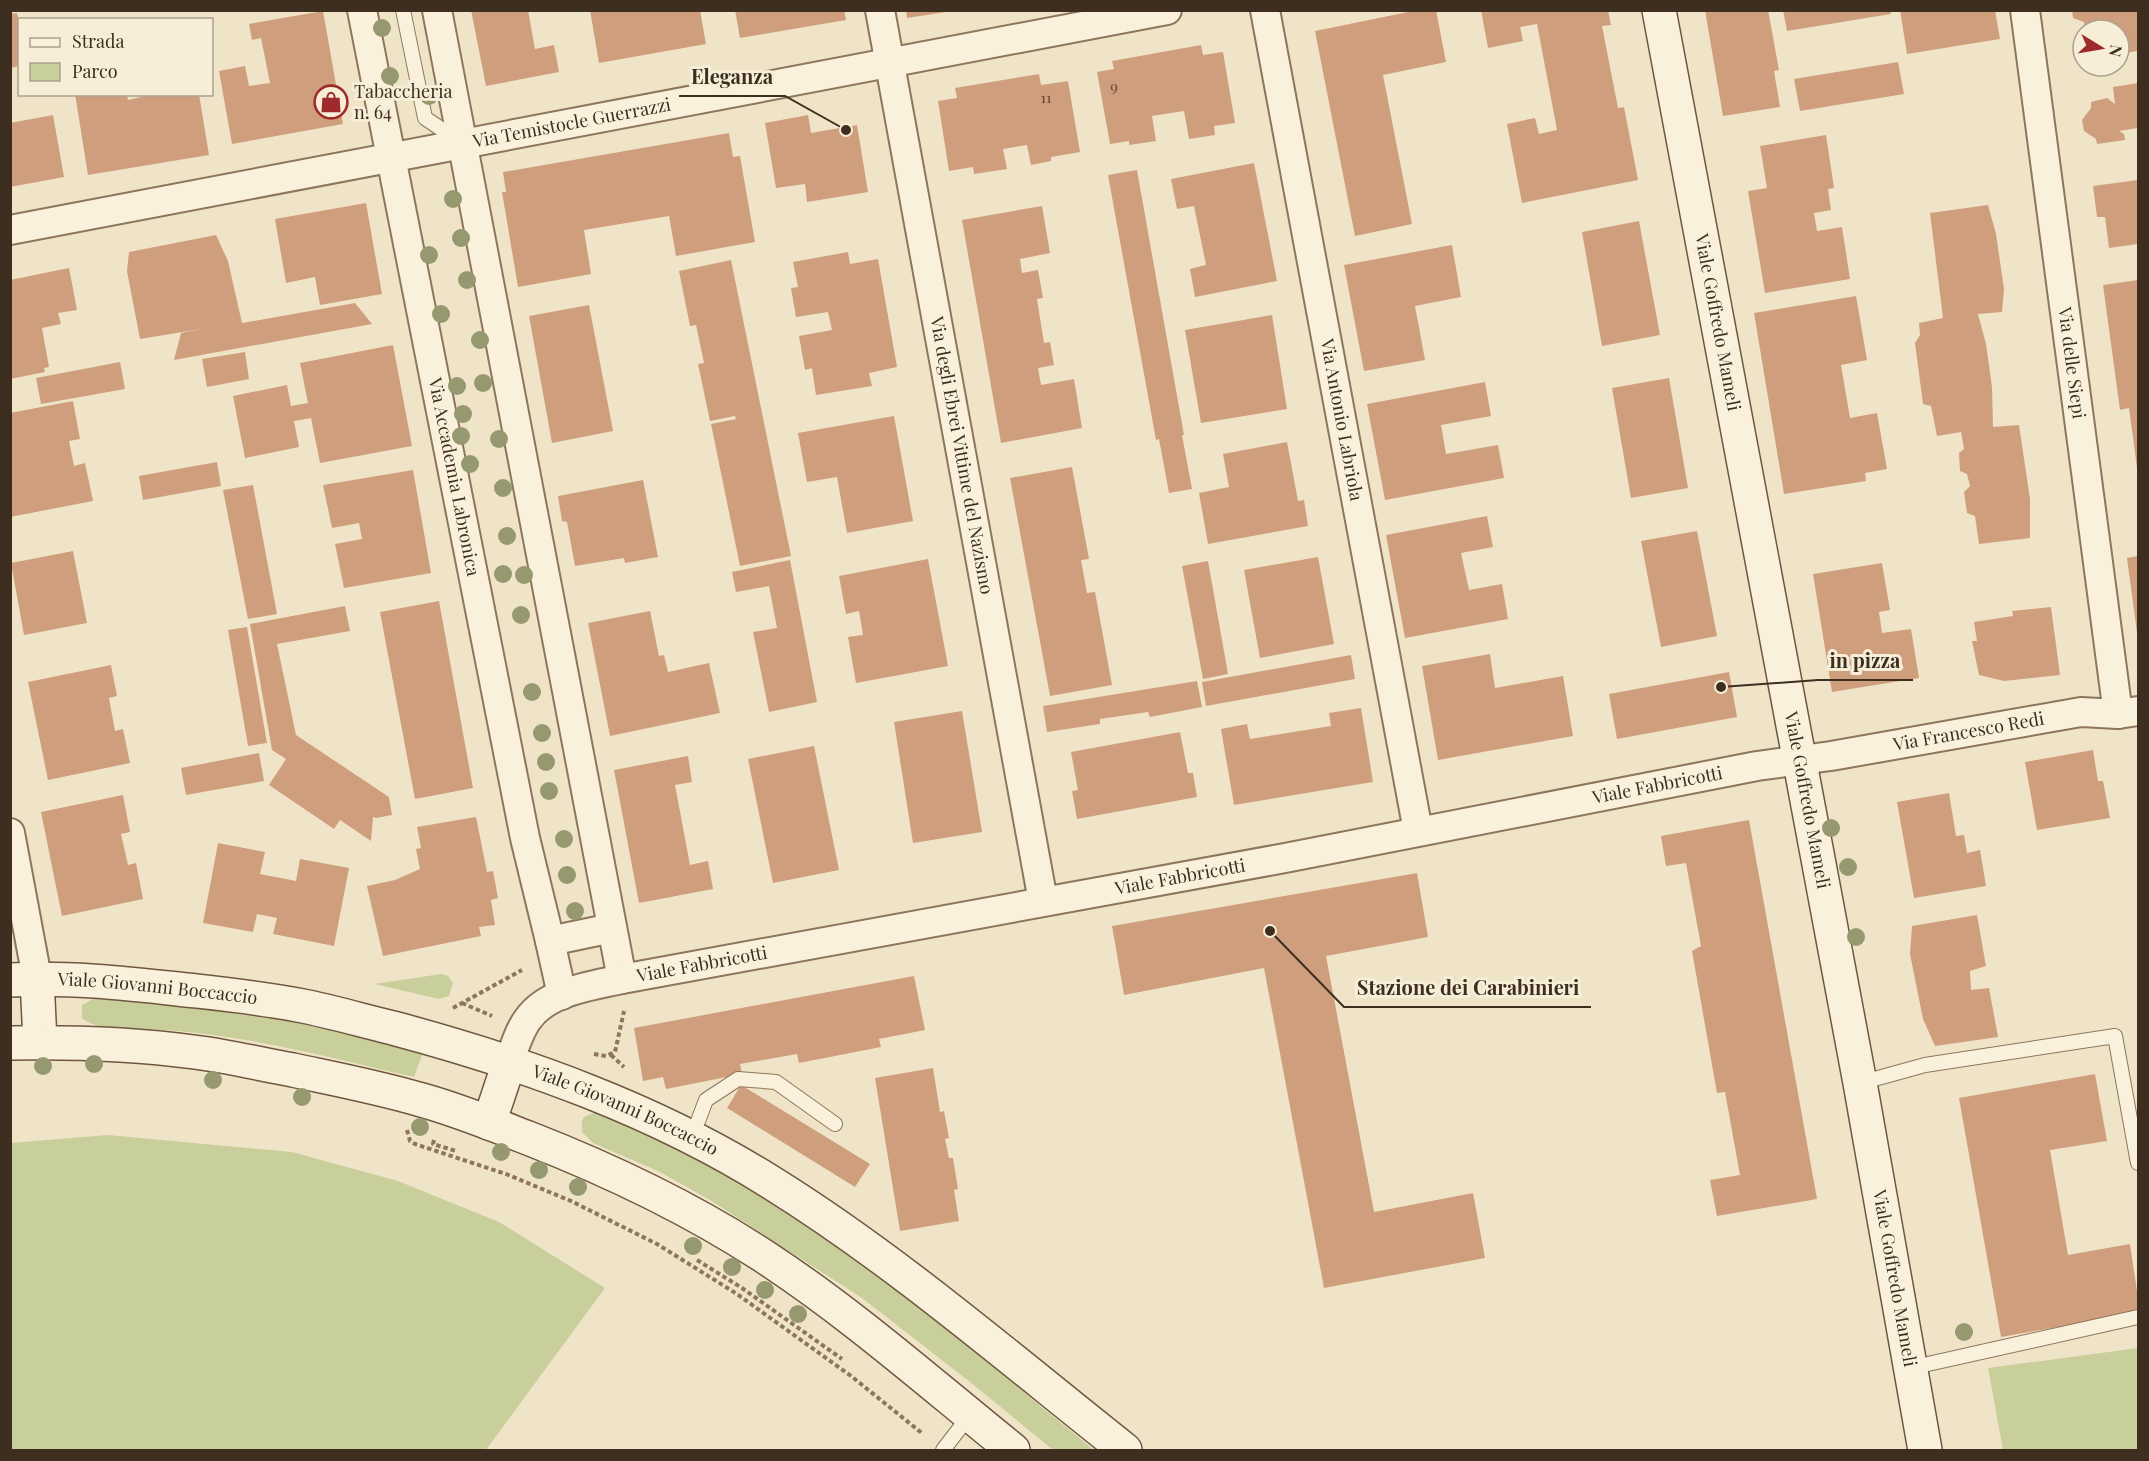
<svg xmlns="http://www.w3.org/2000/svg" width="2149" height="1461" viewBox="0 0 2149 1461" font-family="'Playfair Display',serif">
  <style>
    .green { fill: #c9cf9b }
    .building { fill: #cf9f7d }
    .lines { fill: none; stroke-linecap: round; stroke-linejoin: round }
    .lane-casing { stroke: #8d765c; stroke-width: 16 }
    .street-casing { stroke: #8d765c; stroke-width: 32 }
    .secondary-casing { stroke: #6f573f; stroke-width: 36 }
    .path { stroke: #8d765c; stroke-width: 4; stroke-dasharray: 4.5 3; stroke-linecap: butt }
    .lane { stroke: #faf1dc; stroke-width: 14 }
    .street { stroke: #faf1dc; stroke-width: 28 }
    .secondary { stroke: #faf1dc; stroke-width: 33 }
    .tree { fill: #96986f }
    .labels { text-anchor: middle; stroke-width: 6; stroke-linejoin: round; paint-order: stroke }
    .number-label { font-size: 15px; fill: #624a37 }
    .poi-label { font-size: 18px; fill: #3d2e20; stroke: #f7eed8; text-anchor: start }
    .street-label { font-size: 18px; fill: #3d2e20; stroke: #f7eed8 }
    .leader { fill: none; stroke: #3d2e20; stroke-width: 2 }
    .callout-dot { fill: #3d2e20; stroke: #f7eed8; stroke-width: 2 }
    .callout-label { font-size: 20px; text-anchor: middle; font-weight: bold; fill: #3d2e20; stroke: #f7eed8; stroke-width: 6; stroke-linejoin: round; paint-order: stroke }
  </style>
  <rect width="100%" height="100%" fill="#f0e4c8"/>
  <g class="green">
    <polygon points="441,974 448,976 453,983 449,996 439,999 374,984"/>
    <path d="M96,997H117L322,1026L424,1050L414,1077C332,1058 250,1036 166,1030C141,1028 101,1034 82,1018V1005Z"/>
    <polygon points="596,1112 652,1133 754,1186 886,1279 1094,1450 1053,1450 970,1382 862,1298 710,1200 660,1172 593,1143 582,1132 582,1121 584,1117"/>
    <polygon points="108,1135 292,1152 398,1181 499,1222 605,1288 486,1450 11,1450 11,1143"/>
    <polygon points="2138,1348 2138,1450 2003,1450 1988,1368"/>
  </g>
  <g class="building">
    <polygon points="471,10 528,10 535,49 554,45 559,72 486,86"/>
    <polygon points="590,10 700,10 706,44 599,63"/>
    <polygon points="735,10 844,10 846,20 740,38"/>
    <polygon points="906,10 946,10 946,12 907,18"/>
    <polygon points="1418,10 1436,10 1446,62 1383,75 1412,224 1355,236 1315,31"/>
    <polygon points="1481,10 1608,10 1611,25 1602,26 1618,108 1624,107 1638,180 1522,203 1507,124 1535,118 1539,134 1557,130 1537,24 1520,27 1523,41 1488,48"/>
    <polygon points="1705,10 1768,10 1779,70 1774,71 1780,107 1723,116"/>
    <polygon points="1783,10 1890,10 1891,14 1787,31"/>
    <polygon points="1900,10 1995,10 2000,39 1907,54"/>
    <polygon points="2072,10 2138,10 2138,51 2119,54 2119,30 2085,30 2084,22 2073,18"/>
    <polygon points="323,11 343,124 232,144 219,71 245,66 249,86 270,83 261,38 252,40 249,24"/>
    <polygon points="17,13 20,30 20,66 10,68 10,14"/>
    <polygon points="1201,45 1203,55 1223,52 1235,123 1214,126 1215,135 1189,139 1184,111 1152,116 1156,141 1129,145 1129,141 1110,144 1097,72 1114,69 1112,61"/>
    <polygon points="1898,62 1904,94 1800,111 1794,79"/>
    <polygon points="1039,74 1041,85 1068,81 1080,152 1051,157 1051,161 1031,165 1027,145 1003,149 1007,169 974,174 973,167 949,171 938,101 957,98 955,88"/>
    <polygon points="2138,83 2138,128 2119,131 2124,134 2125,140 2097,144 2096,139 2084,131 2082,120 2091,108 2091,102 2107,98 2115,104 2113,87"/>
    <polygon points="75,94 127,94 128,100 153,94 199,94 209,155 88,175"/>
    <polygon points="53,115 64,177 10,187 10,123"/>
    <polygon points="808,115 811,133 857,125 868,192 807,202 805,184 776,188 765,123"/>
    <polygon points="729,133 733,157 740,156 755,242 676,256 669,216 584,230 591,274 518,287 502,192 506,192 503,172"/>
    <polygon points="1826,135 1834,188 1828,189 1831,210 1814,213 1817,231 1842,227 1850,279 1765,293 1748,191 1767,188 1760,146"/>
    <polygon points="1254,163 1277,281 1195,297 1190,269 1206,265 1194,206 1177,209 1171,179"/>
    <polygon points="1137,170 1184,435 1182,435 1192,489 1169,493 1159,439 1156,440 1108,175"/>
    <polygon points="2138,180 2138,244 2109,248 2105,217 2097,217 2093,186"/>
    <polygon points="366,203 382,294 320,305 315,277 286,283 275,219"/>
    <polygon points="1988,205 1996,234 2004,289 2002,312 1978,314 1986,344 1992,387 1993,427 2019,425 2030,499 2030,538 1979,544 1975,516 1967,513 1964,492 1970,486 1967,474 1960,471 1959,453 1964,449 1961,432 1937,436 1931,406 1923,404 1915,343 1920,335 1919,323 1943,318 1930,213"/>
    <polygon points="1042,206 1050,253 1020,259 1022,273 1038,270 1043,298 1037,299 1044,343 1050,342 1054,365 1038,368 1041,385 1074,379 1082,428 1001,443 962,220"/>
    <polygon points="1639,221 1660,335 1602,346 1582,232"/>
    <polygon points="216,235 228,261 242,323 355,303 372,324 174,360 181,333 201,329 140,339 127,271 129,252"/>
    <polygon points="1452,245 1461,297 1415,306 1425,360 1364,371 1344,265"/>
    <polygon points="848,252 850,264 878,259 897,367 869,373 872,386 816,395 812,368 805,370 799,336 832,330 828,312 796,317 791,288 798,287 793,262"/>
    <polygon points="731,260 791,556 740,566 711,424 736,419 735,416 710,421 698,364 704,363 696,325 690,326 679,271"/>
    <polygon points="69,268 77,310 58,313 61,324 42,328 49,367 44,368 45,372 10,379 10,280"/>
    <polygon points="2138,280 2138,468 2137,468 2129,408 2120,410 2103,285"/>
    <polygon points="1856,296 1867,360 1841,365 1850,418 1877,413 1887,469 1865,473 1866,481 1784,494 1754,313"/>
    <polygon points="589,305 613,431 552,443 529,316"/>
    <polygon points="1272,315 1287,409 1201,423 1185,330"/>
    <polygon points="393,345 412,446 320,463 311,418 294,421 299,447 245,458 233,396 287,385 291,406 308,403 300,363"/>
    <polygon points="245,352 249,379 207,387 202,359"/>
    <polygon points="120,362 125,389 41,404 36,378"/>
    <polygon points="1669,378 1688,488 1631,498 1612,388"/>
    <polygon points="1485,382 1491,416 1441,425 1446,454 1498,445 1504,478 1385,500 1367,404"/>
    <polygon points="73,401 80,439 69,441 74,466 85,463 93,501 10,517 10,413"/>
    <polygon points="894,416 913,521 847,533 837,477 807,482 798,433"/>
    <polygon points="1287,442 1298,501 1304,500 1308,526 1208,544 1199,493 1229,487 1223,454"/>
    <polygon points="217,462 221,486 143,500 139,476"/>
    <polygon points="1072,467 1089,559 1081,560 1087,593 1095,592 1112,685 1050,696 1010,478"/>
    <polygon points="413,470 431,573 344,588 335,544 362,539 359,523 332,528 323,485"/>
    <polygon points="643,480 658,557 625,563 624,558 575,566 567,522 562,521 558,496"/>
    <polygon points="253,485 277,614 248,619 223,490"/>
    <polygon points="1487,516 1493,547 1461,553 1469,590 1502,584 1508,619 1405,638 1386,535"/>
    <polygon points="1697,531 1717,636 1661,647 1641,541"/>
    <polygon points="73,551 87,623 24,635 11,563"/>
    <polygon points="2138,556 2138,633 2137,633 2127,558"/>
    <polygon points="1318,557 1334,644 1260,658 1244,570"/>
    <polygon points="928,559 948,666 856,683 848,637 863,635 859,611 846,614 839,576"/>
    <polygon points="790,560 817,702 769,712 753,632 777,628 769,586 736,592 732,572"/>
    <polygon points="1208,561 1228,674 1203,679 1182,566"/>
    <polygon points="1882,563 1890,610 1879,612 1882,633 1911,629 1919,678 1832,692 1813,574"/>
    <polygon points="439,601 473,788 415,799 380,612"/>
    <polygon points="345,606 350,631 277,644 296,735 389,797 392,815 376,818 373,817 371,841 340,820 334,829 269,785 286,759 272,750 250,624"/>
    <polygon points="2051,607 2060,675 2004,681 1979,675 1972,641 1977,641 1974,622 2013,616 2012,611"/>
    <polygon points="650,611 659,656 664,655 668,672 709,663 720,713 610,736 588,623"/>
    <polygon points="247,627 267,743 248,746 228,630"/>
    <polygon points="1490,654 1495,688 1563,676 1573,736 1438,760 1422,666"/>
    <polygon points="1351,655 1355,679 1206,706 1202,682"/>
    <polygon points="111,665 117,696 109,698 115,731 123,729 130,763 48,780 28,682"/>
    <polygon points="1729,672 1737,717 1617,739 1609,694"/>
    <polygon points="1197,681 1202,707 1150,717 1148,712 1100,719 1100,724 1047,732 1043,706"/>
    <polygon points="1361,708 1373,782 1234,805 1221,729 1247,724 1250,739 1331,726 1329,713"/>
    <polygon points="962,711 982,832 913,843 894,722"/>
    <polygon points="1180,732 1188,773 1193,773 1197,797 1077,819 1072,791 1078,790 1071,752"/>
    <polygon points="814,746 839,870 773,883 748,759"/>
    <polygon points="2093,750 2098,781 2103,781 2110,818 2037,830 2025,762"/>
    <polygon points="259,753 264,781 186,795 181,768"/>
    <polygon points="688,756 692,782 675,785 690,865 708,861 713,889 639,903 614,770"/>
    <polygon points="1949,793 1956,836 1964,835 1967,853 1980,850 1986,886 1914,898 1897,802"/>
    <polygon points="123,795 130,832 121,834 128,865 136,863 143,899 62,916 41,812"/>
    <polygon points="476,817 487,872 493,871 498,898 491,900 495,925 479,927 481,936 383,956 367,886 395,880 420,869 416,849 421,848 417,827"/>
    <polygon points="1749,820 1817,1199 1717,1216 1710,1180 1740,1175 1725,1092 1717,1093 1692,951 1701,946 1686,863 1666,866 1661,836"/>
    <polygon points="218,843 265,852 260,874 296,881 300,859 349,868 334,946 273,934 277,918 257,914 253,932 203,923"/>
    <polygon points="1417,873 1428,937 1326,956 1374,1212 1473,1193 1485,1258 1324,1288 1264,968 1124,995 1112,926"/>
    <polygon points="1977,915 1986,966 1970,971 1971,990 1989,988 1998,1037 1935,1046 1923,1019 1910,954 1912,926"/>
    <polygon points="914,976 925,1030 879,1039 881,1047 799,1063 797,1054 740,1064 742,1074 666,1089 663,1077 643,1081 634,1028"/>
    <polygon points="933,1068 940,1112 944,1111 949,1138 945,1139 949,1158 953,1158 958,1189 954,1190 959,1221 900,1231 875,1078"/>
    <polygon points="2095,1074 2107,1141 2050,1150 2068,1255 2130,1244 2138,1298 2138,1313 2001,1337 1959,1098"/>
    <polygon points="741,1085 870,1164 855,1187 727,1108"/>
  </g>
  <g class="lines">
    <defs>
      <g id="lane">
        <polyline points="403,10 425,118 459,141"/>
        <polyline points="1860,1083 1925,1065 2115,1036 2138,1163"/>
        <polyline points="692,1137 706,1100 738,1079 776,1082 835,1124"/>
        <polyline points="1910,1368 2138,1317"/>
        <polyline points="943,1450 970,1415"/>
      </g>
      <g id="street">
        <path id="s1" d="M362,10L525,838L550,941L612,928"/>
        <polyline points="437,10 622,979"/>
        <path id="s2" d="M880,10L1043,901"/>
        <path id="s3" d="M1265,10L1418,831"/>
        <path id="s4" d="M2025,10L2118,714"/>
        <path id="s5" d="M10,230L1167,10"/>
        <polyline points="10,833 37,978"/>
        <polyline points="550,941 562,995"/>
        <path id="s6" d="M509,1063C514,1048 519,1031 528,1019C548,991 591,986 622,979L1285,858L1757,766L1831,756L2081,712L2118,714L2138,711"/>
      </g>
      <g id="secondary">
        <path id="s7" d="M1659,10L1860,1083L1925,1450"/>
        <polyline points="37,978 40,1042"/>
        <path id="s8" d="M10,980C67,977 123,983 178,989C222,994 265,998 308,1007C336,1013 364,1021 393,1028C524,1063 656,1110 772,1183C897,1261 1010,1359 1125,1450"/>
        <path d="M10,1043C71,1042 134,1044 194,1052C227,1056 260,1064 293,1070C335,1079 377,1087 418,1099C456,1109 492,1124 528,1138C610,1170 688,1207 762,1255C851,1313 931,1384 1013,1450"/>
        <polyline points="489,1123 509,1063"/>
      </g>
    </defs>
    <use href="#lane" class="lane-casing"/>
    <use href="#street" class="street-casing"/>
    <use href="#secondary" class="secondary-casing"/>
    <g class="path">
      <polyline points="462,1003 492,1016"/>
      <polyline points="453,1008 522,970"/>
      <polyline points="594,1054 606,1056 615,1052 624,1011"/>
      <polyline points="611,1055 624,1067"/>
      <polyline points="407,1130 410,1141 415,1144 506,1174 571,1201 657,1244 737,1294 851,1376 923,1434"/>
      <polyline points="434,1140 433,1144 456,1151"/>
      <polyline points="697,1260 742,1288 842,1359"/>
    </g>
    <use href="#lane" class="lane"/>
    <use href="#street" class="street"/>
    <use href="#secondary" class="secondary"/>
  </g>
  <g class="tree">
    <circle cx="382" cy="28" r="9"/>
    <circle cx="390" cy="76" r="9"/>
    <circle cx="429" cy="96" r="9"/>
    <circle cx="453" cy="199" r="9"/>
    <circle cx="461" cy="238" r="9"/>
    <circle cx="429" cy="255" r="9"/>
    <circle cx="467" cy="280" r="9"/>
    <circle cx="441" cy="314" r="9"/>
    <circle cx="480" cy="340" r="9"/>
    <circle cx="483" cy="383" r="9"/>
    <circle cx="457" cy="386" r="9"/>
    <circle cx="463" cy="414" r="9"/>
    <circle cx="461" cy="436" r="9"/>
    <circle cx="499" cy="439" r="9"/>
    <circle cx="470" cy="464" r="9"/>
    <circle cx="503" cy="488" r="9"/>
    <circle cx="507" cy="536" r="9"/>
    <circle cx="503" cy="574" r="9"/>
    <circle cx="524" cy="575" r="9"/>
    <circle cx="521" cy="615" r="9"/>
    <circle cx="532" cy="692" r="9"/>
    <circle cx="542" cy="733" r="9"/>
    <circle cx="546" cy="762" r="9"/>
    <circle cx="549" cy="791" r="9"/>
    <circle cx="1831" cy="828" r="9"/>
    <circle cx="564" cy="839" r="9"/>
    <circle cx="1848" cy="867" r="9"/>
    <circle cx="567" cy="875" r="9"/>
    <circle cx="575" cy="911" r="9"/>
    <circle cx="1856" cy="937" r="9"/>
    <circle cx="94" cy="1064" r="9"/>
    <circle cx="43" cy="1066" r="9"/>
    <circle cx="213" cy="1080" r="9"/>
    <circle cx="302" cy="1097" r="9"/>
    <circle cx="420" cy="1127" r="9"/>
    <circle cx="501" cy="1152" r="9"/>
    <circle cx="539" cy="1170" r="9"/>
    <circle cx="578" cy="1187" r="9"/>
    <circle cx="693" cy="1246" r="9"/>
    <circle cx="732" cy="1267" r="9"/>
    <circle cx="765" cy="1290" r="9"/>
    <circle cx="798" cy="1314" r="9"/>
    <circle cx="1964" cy="1332" r="9"/>
  </g>
  <defs>
    <symbol id="shop-ring" viewBox="-11 -11 22 22"><circle r="9.5" fill="#f7eed8" stroke="#9e2a2b" stroke-width="1.5"/><path d="M-5-2.5h2.3a2.7 3.5 0 0 1 5.4 0H5L5.5 6h-11ZM-1.5-2.5h3a1.5 2.3 0 0 0-3 0Z" fill="#9e2a2b"/></symbol>
  </defs>
  <g fill-rule="evenodd">
    <use href="#shop-ring" x="312" y="83" width="38" height="38"/>
  </g>
  <g class="labels">
    <g class="number-label">
      <text x="1114" y="92">9</text>
      <text x="1046" y="103">11</text>
    </g>
    <g class="poi-label">
      <text x="354" y="98">Tabaccheria<tspan x="354" dy="21">n. 64</tspan></text>
    </g>
    <g class="street-label">
      <text dy="6" stroke="none"><textPath href="#s5" startOffset="572">Via Temistocle Guerrazzi</textPath></text>
      <text dy="6" stroke="none"><textPath href="#s7" startOffset="318">Viale Goffredo Mameli</textPath></text>
      <text dy="6" stroke="none"><textPath href="#s4" startOffset="356">Via delle Siepi</textPath></text>
      <text dy="6" stroke="none"><textPath href="#s3" startOffset="417">Via Antonio Labriola</textPath></text>
      <text dy="6" stroke="none"><textPath href="#s2" startOffset="453">Via degli Ebrei Vittime del Nazismo</textPath></text>
      <text dy="6" stroke="none"><textPath href="#s1" startOffset="476">Via Accademia Labronica</textPath></text>
      <text dy="6" stroke="none"><textPath href="#s6" startOffset="1522">Via Francesco Redi</textPath></text>
      <text dy="6" stroke="none"><textPath href="#s6" startOffset="1206">Viale Fabbricotti</textPath></text>
      <text dy="6" stroke="none"><textPath href="#s7" startOffset="804">Viale Goffredo Mameli</textPath></text>
      <text dy="6" stroke="none"><textPath href="#s6" startOffset="720">Viale Fabbricotti</textPath></text>
      <text dy="6" stroke="none"><textPath href="#s6" startOffset="234">Viale Fabbricotti</textPath></text>
      <text dy="6" stroke="none"><textPath href="#s8" startOffset="148">Viale Giovanni Boccaccio</textPath></text>
      <text dy="6" stroke="none"><textPath href="#s8" startOffset="634">Viale Giovanni Boccaccio</textPath></text>
      <text dy="6" stroke="none"><textPath href="#s7" startOffset="1290">Viale Goffredo Mameli</textPath></text>
    </g>
  </g>
  <path class="leader" d="M846 130L785 96H679M1721 687L1818 680H1913M1270 931L1344 1007H1591"/>
  <g class="callout-dot">
    <circle cx="846" cy="130" r="6"/>
    <circle cx="1721" cy="687" r="6"/>
    <circle cx="1270" cy="931" r="6"/>
  </g>
  <g class="callout-label">
    <text x="732" y="84">Eleganza</text>
    <text x="1865" y="668">in pizza</text>
    <text x="1468" y="995">Stazione dei Carabinieri</text>
  </g>
  <rect width="2149" height="1461" fill="none" stroke="#3d2e20" stroke-width="24"/>
  <rect x="18" y="18" width="195" height="78" fill="#f7eed8" stroke="#ada18e" stroke-width="1.5"/>
  <rect x="30" y="38" width="30" height="9" fill="#faf1dc" stroke="#ada18e" stroke-width="1.5"/>
  <text x="72" y="48" font-size="18" fill="#3d2e20">Strada</text>
  <rect x="30" y="63" width="30" height="18" fill="#c9cf9b" stroke="#ada18e" stroke-width="1.5"/>
  <text x="72" y="78" font-size="18" fill="#3d2e20">Parco</text>
  <g transform="translate(2101 48) rotate(101)"><circle r="28" fill="#f7eed8" stroke="#ada18e" stroke-width="1.5"/>
  <path d="M0-4.5L10 22L0 15L-10 22Z" fill="#9e2a2b"/>
  <text y="-9" font-size="16" font-weight="bold" text-anchor="middle" fill="#3d2e20">N</text>
  </g>
</svg>
